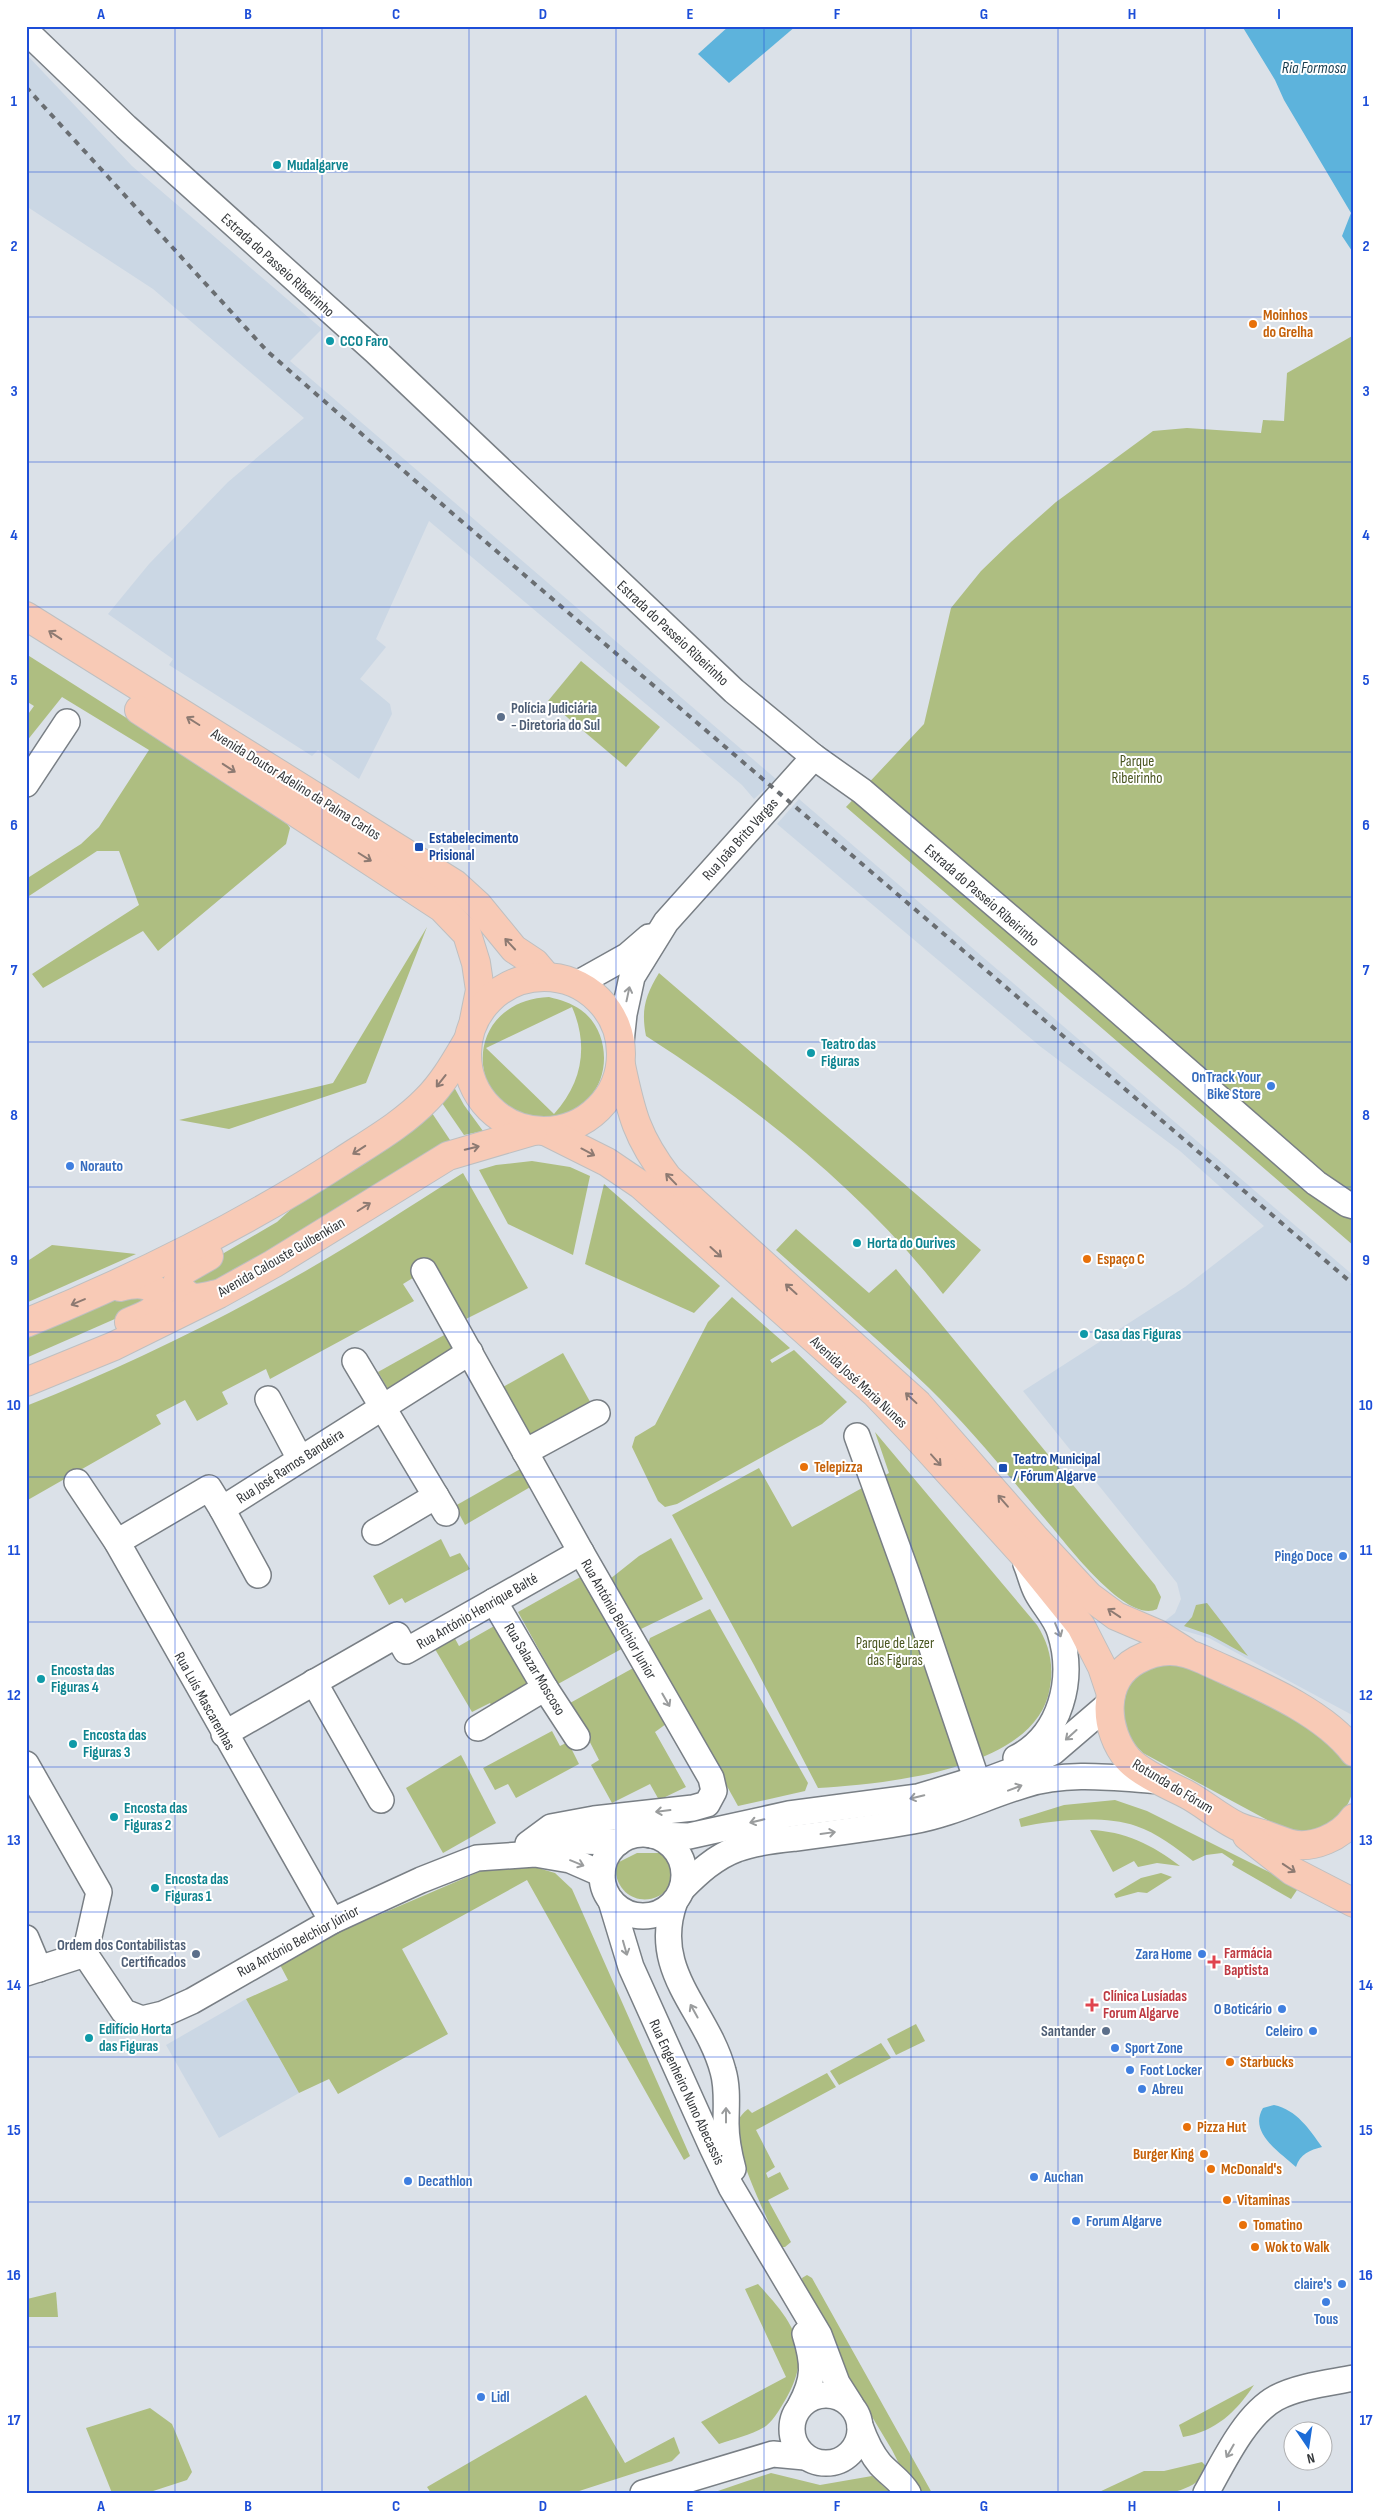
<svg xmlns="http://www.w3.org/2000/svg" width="1380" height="2519" viewBox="0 0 1380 2519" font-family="'Sofia Sans Condensed',sans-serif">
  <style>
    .built { fill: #cbd7e4 }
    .green { fill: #aebe81; fill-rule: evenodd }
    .water { fill: #5db3dc }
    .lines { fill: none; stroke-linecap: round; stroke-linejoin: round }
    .minor-casing { stroke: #797f85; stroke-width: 28 }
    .major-casing { stroke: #bebfc0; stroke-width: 30 }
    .minor { stroke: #fff; stroke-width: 25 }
    .major { stroke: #f8cab6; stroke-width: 28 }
    .rail { stroke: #6a6e72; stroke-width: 4; stroke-dasharray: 6 6; stroke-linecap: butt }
    .oneway { stroke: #8d7a72 }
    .oneway2 { stroke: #9a9c9d }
    .grid { fill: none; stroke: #1d4ed8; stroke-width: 1; stroke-opacity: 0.55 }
    .culture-dot { fill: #0f9aa8; stroke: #fff; stroke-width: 2 }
    .food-dot { fill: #e8710a; stroke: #fff; stroke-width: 2 }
    .service-dot { fill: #5c6f8a; stroke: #fff; stroke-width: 2 }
    .transit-dot { fill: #1a4fb4; stroke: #fff; stroke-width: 2 }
    .shop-dot { fill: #3f7fe0; stroke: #fff; stroke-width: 2 }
    .health-dot { fill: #e0444e; stroke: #fff; stroke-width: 2 }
    .labels { text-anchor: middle; stroke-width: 4; stroke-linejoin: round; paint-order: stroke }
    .culture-label { font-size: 15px; font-weight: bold; fill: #0d838f; stroke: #fff; text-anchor: start }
    .street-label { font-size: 15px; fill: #35383b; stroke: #fff }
    .food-label { font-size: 15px; font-weight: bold; fill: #c56008; stroke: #fff; text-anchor: start }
    .service-label { font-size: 15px; font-weight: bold; fill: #4e5e75; stroke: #fff; text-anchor: end }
    .park-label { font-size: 15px; fill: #4a5620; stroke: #fff }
    .transit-label { font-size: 15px; font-weight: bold; fill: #164399; stroke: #fff; text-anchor: start }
    .shop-label { font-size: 15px; font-weight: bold; fill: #366cbe; stroke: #fff; text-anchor: start }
    .health-label { font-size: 15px; font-weight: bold; fill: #be3a42; stroke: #fff; text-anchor: start }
    .water-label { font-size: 16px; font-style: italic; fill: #173d4f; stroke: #fff }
    .neatline { fill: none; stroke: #1d4ed8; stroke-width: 2 }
    .grid-label { font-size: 16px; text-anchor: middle; font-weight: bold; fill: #1d4ed8 }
  </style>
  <rect width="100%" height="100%" fill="#dbe1e8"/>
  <g class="built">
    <polygon points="26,54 132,166 322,329 290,361 776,779 754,799 742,785 429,521 376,639 386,647 360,679 390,704 392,714 359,779 318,750 312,756 169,665 173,659 108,614 149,564 228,482 304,418 153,289 26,206"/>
    <polygon points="799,799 1354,1276 1354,1716 1209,1638 1161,1624 1175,1613 1181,1599 1177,1583 1023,1391 1185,1287 1264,1226 1180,1151 1041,1047 777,824"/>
    <polygon points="246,1999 299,2093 219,2138 166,2045"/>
  </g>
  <g class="green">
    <polygon points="1354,335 1354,1246 846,807 924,724 951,608 981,571 1012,541 1056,502 1153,431 1187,428 1261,433 1263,420 1284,421 1287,373"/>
    <polygon points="26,654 282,817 290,828 286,844 158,951 143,931 43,988 32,974 139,905 119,851 97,851 26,898 26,879 81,844 99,827 149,750 62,697 26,742 26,717 34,706 26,701"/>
    <polygon points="581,661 660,727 626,767 548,701"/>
    <polygon points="427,927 366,1083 229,1129 179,1120 333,1083"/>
    <path d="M659,973L981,1250L943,1294C863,1191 755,1106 646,1036C641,1010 645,996 659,973Z"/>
    <path d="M549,997C561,1000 571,1003 581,1010C608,1029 612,1074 589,1098C575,1112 558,1119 538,1118C464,1111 461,1001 549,997ZM572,1007C589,1046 582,1083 554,1114L486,1048Z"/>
    <polygon points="454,1087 464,1105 483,1131 464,1135 442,1103"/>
    <polygon points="432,1113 452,1143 208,1287 198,1287 191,1283 195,1270 277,1222 298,1203"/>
    <polygon points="532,1161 570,1167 590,1176 573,1255 508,1224 479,1170 496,1165"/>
    <path d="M463,1173L528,1288L464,1320L434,1265L403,1284L414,1301L270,1379L266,1369L222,1392L228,1404L197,1421L185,1400L156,1415L161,1424L26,1501V1406C115,1371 202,1329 286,1282C346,1249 404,1210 463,1173Z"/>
    <polygon points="604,1184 720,1286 694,1313 585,1264"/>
    <path d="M796,1229L869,1293L896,1269L1155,1585L1161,1597L1157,1609C1127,1624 1068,1546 1051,1526C1011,1479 973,1431 928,1387C879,1340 827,1296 776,1250Z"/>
    <polygon points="52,1245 136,1254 26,1303 26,1262"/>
    <polygon points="130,1293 148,1297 133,1311 26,1358 26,1338"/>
    <polygon points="732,1297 790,1348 770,1360 772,1363 794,1350 847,1402 822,1424 677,1504 665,1507 658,1501 632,1447 635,1437 655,1425 708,1322"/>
    <polygon points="446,1334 457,1353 389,1391 378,1372"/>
    <polygon points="563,1353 593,1407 533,1439 503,1387"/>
    <path d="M875,1432L1037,1625C1049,1644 1054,1664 1050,1687C1038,1770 885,1784 818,1788L754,1665L672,1515L759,1468L792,1527L889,1473Z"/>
    <polygon points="522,1468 532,1486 465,1525 455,1506"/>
    <polygon points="671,1538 703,1599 641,1629 610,1579 639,1556"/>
    <polygon points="441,1539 450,1557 460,1553 470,1569 405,1603 402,1598 389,1605 373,1576"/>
    <polygon points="584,1575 625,1647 558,1684 518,1612"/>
    <polygon points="1207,1603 1248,1656 1210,1635 1184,1626 1192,1617 1196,1605"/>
    <polygon points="710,1609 808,1783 805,1791 738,1806 648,1644 650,1638"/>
    <polygon points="496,1625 531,1688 494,1710 490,1703 472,1712 432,1644 452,1633 459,1646"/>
    <path d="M1157,1663C1167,1664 1182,1662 1191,1666C1209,1673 1226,1684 1242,1693C1270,1708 1329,1731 1346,1757C1367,1788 1342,1826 1309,1832C1300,1834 1291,1830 1282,1828L1143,1753C1111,1724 1117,1681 1157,1663Z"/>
    <polygon points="635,1667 666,1724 655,1732 686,1787 659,1800 650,1784 612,1803 591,1765 599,1760 570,1703"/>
    <polygon points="552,1731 560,1746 568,1742 579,1764 516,1798 508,1784 495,1790 483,1768"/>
    <polygon points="461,1755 496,1823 443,1853 406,1788"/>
    <path d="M1115,1800L1147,1811L1299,1887L1291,1899L1232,1865L1234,1861L1222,1853L1206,1855L1193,1861C1176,1848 1157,1833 1136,1826C1104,1815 1054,1820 1021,1827L1019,1819L1064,1805Z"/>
    <path d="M1090,1830C1124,1831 1153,1845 1180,1866L1157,1863L1138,1867L1134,1861L1113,1872Z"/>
    <path d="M637,1853H663L670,1857C688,1904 619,1918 615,1868L619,1862Z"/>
    <polygon points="528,1865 555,1873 572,1889 690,2156 684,2160 527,1880 402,1949 448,2034 338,2094 329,2079 299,2093 246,1999 288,1980 278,1961 339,1932 481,1871"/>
    <polygon points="1161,1873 1172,1877 1147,1893 1138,1892 1116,1898 1114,1894 1141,1878"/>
    <polygon points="916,2024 925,2041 896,2055 887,2039"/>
    <polygon points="881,2043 891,2058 839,2085 830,2071"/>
    <path d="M827,2073L836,2087L756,2130L775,2167L766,2173L768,2178L780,2172L789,2189L768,2200L791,2242L785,2247H780C770,2224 731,2146 737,2124C739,2117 743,2113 748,2109L752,2113Z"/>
    <polygon points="807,2275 812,2278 932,2493 914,2493 892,2450 850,2380 803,2285 802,2278"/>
    <path d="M758,2284C790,2319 814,2347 788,2395C783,2404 774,2420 766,2426C753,2435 733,2439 719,2444L701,2422L786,2377L745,2289Z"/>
    <polygon points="56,2292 58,2317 29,2317 27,2299"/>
    <path d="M1254,2385C1236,2412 1216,2431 1183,2437L1179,2425Z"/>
    <polygon points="586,2395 625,2463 674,2437 680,2453 672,2461 573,2493 431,2493 427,2487"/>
    <polygon points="150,2408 172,2424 192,2472 187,2480 147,2493 112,2493 86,2428"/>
    <path d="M1202,2462L1209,2469C1187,2504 1132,2493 1097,2493L1144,2471H1164Z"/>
    <polygon points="771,2473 820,2485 872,2476 891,2493 712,2493"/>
  </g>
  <g class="water">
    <polygon points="729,26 796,26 729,83 698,54"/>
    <polygon points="1242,26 1354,26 1354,254 1342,236 1351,213 1284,100 1275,80"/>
    <path d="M1274,2105C1297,2110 1309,2129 1322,2147C1310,2150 1300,2154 1296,2167C1280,2152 1248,2133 1263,2108Z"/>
  </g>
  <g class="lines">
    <defs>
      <g id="minor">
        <polyline points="26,31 126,127 375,351 734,691 814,757 862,791 1089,985 1316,1183 1347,1204 1354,1206"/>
        <polyline points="26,784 67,722"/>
        <polyline points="577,984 627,956 649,937"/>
        <polyline points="621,1042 624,1014 632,977 666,922 814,757"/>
        <polyline points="424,1271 581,1552 711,1778 714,1791 707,1804 693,1808 594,1819 551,1827 528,1844"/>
        <polyline points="355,1361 446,1513"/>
        <polyline points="268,1399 300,1459"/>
        <polyline points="857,1436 907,1574 976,1778"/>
        <polyline points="525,1452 597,1413"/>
        <polyline points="77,1482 117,1542 332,1921"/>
        <polyline points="222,1509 258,1575"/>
        <polyline points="375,1532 436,1496"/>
        <polyline points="117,1542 209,1488 222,1509 470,1352"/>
        <polyline points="494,1601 545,1688 577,1737"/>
        <polyline points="314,1682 381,1800"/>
        <polyline points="478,1728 545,1688"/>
        <polyline points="224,1734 397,1635 406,1651 581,1552"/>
        <path d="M1016,1758C1061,1735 1075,1679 1060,1632C1056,1618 1044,1606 1037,1593C1032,1584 1030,1573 1026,1564"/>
        <polyline points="26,1764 99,1892 85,1954"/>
        <circle cx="643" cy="1875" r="41"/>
        <polyline points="651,1835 689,1836 789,1814 918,1797 964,1783 987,1780 1022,1767 1053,1752 1109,1704"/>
        <polyline points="537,1843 576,1841 619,1842"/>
        <path d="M682,1889C698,1873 715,1857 737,1849C755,1842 777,1840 796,1838C835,1833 874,1828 913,1821C952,1814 987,1796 1024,1785C1068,1771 1115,1778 1160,1781"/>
        <polyline points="611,1901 631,1967 712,2147 731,2187 819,2335 837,2383 851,2405"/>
        <path d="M675,1901C649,1971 707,2010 723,2071C728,2088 726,2106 726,2124C726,2140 729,2154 733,2169"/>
        <polyline points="26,1938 39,1969"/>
        <polyline points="26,1973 85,1954 124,2012 142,2019 163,2014 192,2001 332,1921 421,1880 477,1858 535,1854 570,1860 602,1874"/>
        <circle cx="826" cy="2429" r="34"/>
        <path d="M800,2406C815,2379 814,2363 805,2334"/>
        <path d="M860,2426C865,2440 870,2452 880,2464C890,2475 900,2480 908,2493"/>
        <polyline points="643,2493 773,2454 805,2457"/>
        <path d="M1206,2493C1223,2463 1245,2415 1276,2398C1299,2386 1329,2383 1354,2378"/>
      </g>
      <g id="major">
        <polyline points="26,616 455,884 478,905 514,949 535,963 546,976"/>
        <polyline points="139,710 442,908 467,934 476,963 480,990 474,1020"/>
        <circle cx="544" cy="1054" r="77"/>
        <path d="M621,1065C631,1113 637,1138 668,1178L918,1404L1035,1538L1089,1596L1116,1616L1158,1634L1185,1651"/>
        <polyline points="545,1131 607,1162 641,1185 875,1393 916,1436 1023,1554 1081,1626 1102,1667 1111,1694"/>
        <path d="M209,1256L181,1272L177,1283C189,1302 197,1299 217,1294"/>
        <path d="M120,1287C135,1283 149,1282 160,1294C158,1313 145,1315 129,1322"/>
        <path d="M26,1323C136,1278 242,1226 342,1161C371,1142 403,1124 427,1099C444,1082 456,1060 468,1040"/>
        <polyline points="26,1382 114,1346 219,1294 273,1264 448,1156 533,1131"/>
        <path d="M1354,1752C1321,1709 1253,1683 1204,1660C1180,1649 1161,1647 1137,1660C1100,1680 1104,1731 1128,1759C1139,1772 1170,1786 1186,1794C1203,1803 1219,1817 1237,1826C1245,1830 1256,1832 1266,1835C1274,1838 1282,1841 1291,1844C1313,1849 1341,1837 1354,1818"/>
        <polyline points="1247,1836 1292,1871 1354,1903"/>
      </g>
    </defs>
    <use href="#minor" class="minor-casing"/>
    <use href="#major" class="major-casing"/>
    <use href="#minor" class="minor"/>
    <use href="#major" class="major"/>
    <polyline class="rail" points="26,87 267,351 452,513 1354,1285"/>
  </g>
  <defs><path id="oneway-shaft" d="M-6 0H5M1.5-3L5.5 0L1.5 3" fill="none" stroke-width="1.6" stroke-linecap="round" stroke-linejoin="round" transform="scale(1.25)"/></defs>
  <g class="oneway">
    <use href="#oneway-shaft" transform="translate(55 635) rotate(-147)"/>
    <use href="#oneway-shaft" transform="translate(193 721) rotate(-148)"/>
    <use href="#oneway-shaft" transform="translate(229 768) rotate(33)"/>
    <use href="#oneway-shaft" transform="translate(365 857) rotate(32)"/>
    <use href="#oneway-shaft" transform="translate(510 944) rotate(-133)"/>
    <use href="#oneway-shaft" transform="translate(441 1081) rotate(128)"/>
    <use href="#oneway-shaft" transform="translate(472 1148) rotate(-14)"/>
    <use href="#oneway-shaft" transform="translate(359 1150) rotate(147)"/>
    <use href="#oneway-shaft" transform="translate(588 1152) rotate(28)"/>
    <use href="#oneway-shaft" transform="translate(671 1179) rotate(-134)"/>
    <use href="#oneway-shaft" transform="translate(364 1207) rotate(-32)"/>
    <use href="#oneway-shaft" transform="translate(716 1252) rotate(42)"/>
    <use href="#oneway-shaft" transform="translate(791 1289) rotate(-138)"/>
    <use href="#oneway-shaft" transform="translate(78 1302) rotate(157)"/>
    <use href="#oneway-shaft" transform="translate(911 1398) rotate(-137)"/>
    <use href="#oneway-shaft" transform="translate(936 1460) rotate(48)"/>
    <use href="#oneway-shaft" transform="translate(1003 1501) rotate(-131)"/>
    <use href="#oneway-shaft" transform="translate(1114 1613) rotate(-146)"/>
    <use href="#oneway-shaft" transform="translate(1289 1868) rotate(34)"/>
  </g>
  <g class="oneway2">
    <use href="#oneway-shaft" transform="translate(628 994) rotate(-78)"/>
    <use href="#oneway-shaft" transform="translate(1058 1630) rotate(67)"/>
    <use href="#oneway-shaft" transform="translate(666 1700) rotate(60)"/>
    <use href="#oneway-shaft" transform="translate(1071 1735) rotate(138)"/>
    <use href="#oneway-shaft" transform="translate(1015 1788) rotate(-21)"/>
    <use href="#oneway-shaft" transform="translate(917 1797) rotate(167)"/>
    <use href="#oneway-shaft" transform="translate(663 1811) rotate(173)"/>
    <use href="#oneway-shaft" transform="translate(757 1821) rotate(167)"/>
    <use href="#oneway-shaft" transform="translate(828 1833) rotate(-8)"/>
    <use href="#oneway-shaft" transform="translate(577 1863) rotate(22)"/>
    <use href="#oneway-shaft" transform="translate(625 1948) rotate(74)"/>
    <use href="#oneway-shaft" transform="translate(694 2011) rotate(-119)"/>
    <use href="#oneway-shaft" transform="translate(726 2115) rotate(-90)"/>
    <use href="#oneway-shaft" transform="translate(1230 2451) rotate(120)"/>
  </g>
  <path class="grid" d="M175,26V2493M322,26V2493M469,26V2493M616,26V2493M764,26V2493M911,26V2493M1058,26V2493M1205,26V2493M26,172H1354M26,317H1354M26,462H1354M26,607H1354M26,752H1354M26,897H1354M26,1042H1354M26,1187H1354M26,1332H1354M26,1477H1354M26,1622H1354M26,1767H1354M26,1912H1354M26,2057H1354M26,2202H1354M26,2347H1354"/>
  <g class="culture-dot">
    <circle cx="277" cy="165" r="5"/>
    <circle cx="330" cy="341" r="5"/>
    <circle cx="811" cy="1053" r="5"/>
    <circle cx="857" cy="1243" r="5"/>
    <circle cx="1084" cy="1334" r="5"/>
    <circle cx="41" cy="1679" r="5"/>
    <circle cx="73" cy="1744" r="5"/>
    <circle cx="114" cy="1817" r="5"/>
    <circle cx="155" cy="1888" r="5"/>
    <circle cx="89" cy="2038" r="5"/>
  </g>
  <g class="food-dot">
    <circle cx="1253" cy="324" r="5"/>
    <circle cx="1087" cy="1259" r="5"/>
    <circle cx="804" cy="1467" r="5"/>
    <circle cx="1230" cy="2062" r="5"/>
    <circle cx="1187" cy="2127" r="5"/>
    <circle cx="1204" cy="2154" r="5"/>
    <circle cx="1211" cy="2169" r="5"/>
    <circle cx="1227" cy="2200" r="5"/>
    <circle cx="1243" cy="2225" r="5"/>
    <circle cx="1255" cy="2247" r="5"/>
  </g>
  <g class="service-dot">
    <circle cx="501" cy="717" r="5"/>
    <circle cx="196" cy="1954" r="5"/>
    <circle cx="1106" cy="2031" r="5"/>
  </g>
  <g class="transit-dot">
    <rect x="414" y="842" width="10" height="10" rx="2.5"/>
    <rect x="998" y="1463" width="10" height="10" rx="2.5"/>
  </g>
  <g class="shop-dot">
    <circle cx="1271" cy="1086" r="5"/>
    <circle cx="70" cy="1166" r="5"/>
    <circle cx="1343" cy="1556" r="5"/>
    <circle cx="1202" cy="1954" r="5"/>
    <circle cx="1282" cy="2009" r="5"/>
    <circle cx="1313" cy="2031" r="5"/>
    <circle cx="1115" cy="2048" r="5"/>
    <circle cx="1130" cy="2070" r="5"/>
    <circle cx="1142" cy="2089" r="5"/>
    <circle cx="1034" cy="2177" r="5"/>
    <circle cx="408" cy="2181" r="5"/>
    <circle cx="1076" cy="2221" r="5"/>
    <circle cx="1342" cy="2284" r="5"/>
    <circle cx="1326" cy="2302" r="5"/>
    <circle cx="481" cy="2397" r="5"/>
  </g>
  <g class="health-dot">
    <path d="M1211.5 1954.5h5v5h5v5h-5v5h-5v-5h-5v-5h5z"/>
    <path d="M1089.5 1997.5h5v5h5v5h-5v5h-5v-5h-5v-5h5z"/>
  </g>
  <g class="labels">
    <g class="culture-label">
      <text x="287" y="170">Mudalgarve</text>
      <text x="340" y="346">CCO Faro</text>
      <text x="821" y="1049">Teatro das<tspan x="821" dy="17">Figuras</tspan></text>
      <text x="867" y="1248">Horta do Ourives</text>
      <text x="1094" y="1339">Casa das Figuras</text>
      <text x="51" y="1675">Encosta das<tspan x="51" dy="17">Figuras 4</tspan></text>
      <text x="83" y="1740">Encosta das<tspan x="83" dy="17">Figuras 3</tspan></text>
      <text x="124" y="1813">Encosta das<tspan x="124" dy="17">Figuras 2</tspan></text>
      <text x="165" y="1884">Encosta das<tspan x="165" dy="17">Figuras 1</tspan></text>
      <text x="99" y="2034">Edifício Horta<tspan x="99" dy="17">das Figuras</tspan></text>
    </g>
    <g class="street-label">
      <text transform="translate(278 265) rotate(42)" y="5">Estrada do Passeio Ribeirinho</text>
      <text transform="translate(673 633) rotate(43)" y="5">Estrada do Passeio Ribeirinho</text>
      <text transform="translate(296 784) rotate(32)" y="5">Avenida Doutor Adelino da Palma Carlos</text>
      <text transform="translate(740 839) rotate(-48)" y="5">Rua João Brito Vargas</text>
      <text transform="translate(982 895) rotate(41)" y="5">Estrada do Passeio Ribeirinho</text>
      <text transform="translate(281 1257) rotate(-30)" y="5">Avenida Calouste Gulbenkian</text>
      <text transform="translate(859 1382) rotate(43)" y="5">Avenida José Maria Nunes</text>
      <text transform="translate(290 1466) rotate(-33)" y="5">Rua José Ramos Bandeira</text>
      <text transform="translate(477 1611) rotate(-30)" y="5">Rua António Henrique Balté</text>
      <text transform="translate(619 1619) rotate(60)" y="5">Rua António Belchior Junior</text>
      <text transform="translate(535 1669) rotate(59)" y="5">Rua Salazar Moscoso</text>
      <text transform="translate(205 1701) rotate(61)" y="5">Rua Luís Mascarenhas</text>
      <text transform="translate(1173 1786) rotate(31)" y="5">Rotunda do Fórum</text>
      <text transform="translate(298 1941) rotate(-28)" y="5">Rua António Belchior Júnior</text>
      <text transform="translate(687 2092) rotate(65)" y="5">Rua Engenheiro Nuno Abecassis</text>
    </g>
    <g class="food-label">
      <text x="1263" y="320">Moinhos<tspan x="1263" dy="17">do Grelha</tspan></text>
      <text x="1097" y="1264">Espaço C</text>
      <text x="814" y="1472">Telepizza</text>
      <text x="1240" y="2067">Starbucks</text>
      <text x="1197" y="2132">Pizza Hut</text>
      <text x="1194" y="2159" text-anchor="end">Burger King</text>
      <text x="1221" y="2174">McDonald's</text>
      <text x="1237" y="2205">Vitaminas</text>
      <text x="1253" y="2230">Tomatino</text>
      <text x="1265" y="2252">Wok to Walk</text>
    </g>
    <g class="service-label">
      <text x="511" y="713" text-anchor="start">Polícia Judiciária<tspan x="511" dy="17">- Diretoria do Sul</tspan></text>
      <text x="186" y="1950">Ordem dos Contabilistas<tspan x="186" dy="17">Certificados</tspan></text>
      <text x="1096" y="2036">Santander</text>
    </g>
    <g class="park-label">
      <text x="1137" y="766">Parque<tspan x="1137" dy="17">Ribeirinho</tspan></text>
      <text x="895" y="1648">Parque de Lazer<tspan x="895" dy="17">das Figuras</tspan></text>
    </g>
    <g class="transit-label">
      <text x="429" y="843">Estabelecimento<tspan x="429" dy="17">Prisional</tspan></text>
      <text x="1013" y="1464">Teatro Municipal<tspan x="1013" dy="17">/ Fórum Algarve</tspan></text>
    </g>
    <g class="shop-label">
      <text x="1261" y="1082" text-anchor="end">OnTrack Your<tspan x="1261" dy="17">Bike Store</tspan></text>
      <text x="80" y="1171">Norauto</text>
      <text x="1333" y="1561" text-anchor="end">Pingo Doce</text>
      <text x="1192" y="1959" text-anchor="end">Zara Home</text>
      <text x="1272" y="2014" text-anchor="end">O Boticário</text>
      <text x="1303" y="2036" text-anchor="end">Celeiro</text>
      <text x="1125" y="2053">Sport Zone</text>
      <text x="1140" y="2075">Foot Locker</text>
      <text x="1152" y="2094">Abreu</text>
      <text x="1044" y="2182">Auchan</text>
      <text x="418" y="2186">Decathlon</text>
      <text x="1086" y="2226">Forum Algarve</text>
      <text x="1332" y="2289" text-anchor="end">claire's</text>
      <text x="1326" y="2324" text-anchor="middle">Tous</text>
      <text x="491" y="2402">Lidl</text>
    </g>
    <g class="health-label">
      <text x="1224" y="1958">Farmácia<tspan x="1224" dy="17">Baptista</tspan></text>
      <text x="1103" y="2001">Clínica Lusíadas<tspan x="1103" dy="17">Forum Algarve</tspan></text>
    </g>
    <g class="water-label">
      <text x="1314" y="73">Ria Formosa</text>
    </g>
  </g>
  <rect width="1380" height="2519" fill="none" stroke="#ffffff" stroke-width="55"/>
  <g transform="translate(1308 2446) rotate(167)"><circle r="24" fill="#ffffff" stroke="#aeafb1"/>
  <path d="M0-4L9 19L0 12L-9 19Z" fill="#1c6cd7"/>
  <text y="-8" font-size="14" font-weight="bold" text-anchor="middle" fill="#35383b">N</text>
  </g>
  <rect x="28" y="28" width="1324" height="2464" class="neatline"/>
  <g class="grid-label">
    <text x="101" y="19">A</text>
    <text x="248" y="19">B</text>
    <text x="396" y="19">C</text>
    <text x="543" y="19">D</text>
    <text x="690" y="19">E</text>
    <text x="837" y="19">F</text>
    <text x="984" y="19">G</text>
    <text x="1132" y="19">H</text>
    <text x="1279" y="19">I</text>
    <text x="14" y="106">1</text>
    <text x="1366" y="106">1</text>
    <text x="14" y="251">2</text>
    <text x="1366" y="251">2</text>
    <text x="14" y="396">3</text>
    <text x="1366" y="396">3</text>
    <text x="14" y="540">4</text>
    <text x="1366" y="540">4</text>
    <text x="14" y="685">5</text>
    <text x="1366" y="685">5</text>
    <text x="14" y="830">6</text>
    <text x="1366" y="830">6</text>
    <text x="14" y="975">7</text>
    <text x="1366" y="975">7</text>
    <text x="14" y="1120">8</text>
    <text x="1366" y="1120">8</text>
    <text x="14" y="1265">9</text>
    <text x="1366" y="1265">9</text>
    <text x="14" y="1410">10</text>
    <text x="1366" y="1410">10</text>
    <text x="14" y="1555">11</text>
    <text x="1366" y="1555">11</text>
    <text x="14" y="1700">12</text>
    <text x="1366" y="1700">12</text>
    <text x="14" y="1845">13</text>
    <text x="1366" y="1845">13</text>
    <text x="14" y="1990">14</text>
    <text x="1366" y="1990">14</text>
    <text x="14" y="2135">15</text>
    <text x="1366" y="2135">15</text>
    <text x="14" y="2280">16</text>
    <text x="1366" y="2280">16</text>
    <text x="14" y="2425">17</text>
    <text x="1366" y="2425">17</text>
    <text x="101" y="2511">A</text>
    <text x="248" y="2511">B</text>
    <text x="396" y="2511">C</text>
    <text x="543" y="2511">D</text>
    <text x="690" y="2511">E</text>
    <text x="837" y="2511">F</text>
    <text x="984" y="2511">G</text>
    <text x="1132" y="2511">H</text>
    <text x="1279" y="2511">I</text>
  </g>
</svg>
